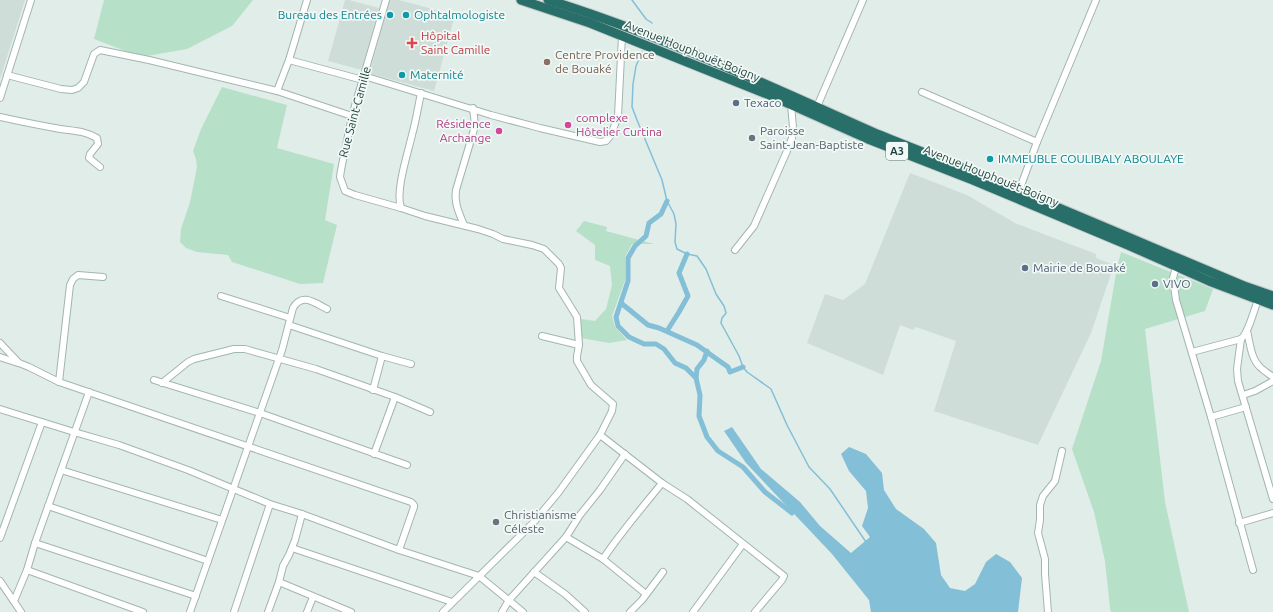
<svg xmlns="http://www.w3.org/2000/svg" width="1273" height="612" viewBox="0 0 1273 612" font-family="Ubuntu,sans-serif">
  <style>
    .built { fill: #cfddd8 }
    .green { fill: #b7e0c8 }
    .water { fill: #83bfd7 }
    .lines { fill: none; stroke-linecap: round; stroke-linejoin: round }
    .stream { stroke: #83bfd7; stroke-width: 1.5 }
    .canal { stroke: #83bfd7; stroke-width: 5 }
    .minor-casing { stroke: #a3b5b1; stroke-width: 8 }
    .highway-casing { stroke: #c0c9c8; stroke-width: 11 }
    .minor { stroke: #fff; stroke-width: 6 }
    .highway { stroke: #286e69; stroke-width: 9 }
    .culture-dot { fill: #0f9aa8; stroke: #f1f9f6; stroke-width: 1.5 }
    .health-dot { fill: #e0444e; stroke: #f1f9f6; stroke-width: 1.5 }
    .education-dot { fill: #8d6e63; stroke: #f1f9f6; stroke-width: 1.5 }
    .service-dot { fill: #5c6f8a; stroke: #f1f9f6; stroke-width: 1.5 }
    .hotel-dot { fill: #d1479c; stroke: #f1f9f6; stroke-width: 1.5 }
    .worship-dot { fill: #6b7280; stroke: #f1f9f6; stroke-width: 1.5 }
    .labels { text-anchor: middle; stroke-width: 3.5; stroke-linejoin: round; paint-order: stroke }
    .shield { fill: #f1f9f6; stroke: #5e7773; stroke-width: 1 }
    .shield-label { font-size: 11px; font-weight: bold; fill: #1f3f3b }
    .culture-label { font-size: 12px; fill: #0d838f; stroke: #f1f9f6; text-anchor: start }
    .health-label { font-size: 12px; fill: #be3a42; stroke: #f1f9f6; text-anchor: start }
    .street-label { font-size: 12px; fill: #1f3f3b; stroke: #f1f9f6 }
    .education-label { font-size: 12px; fill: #785e54; stroke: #f1f9f6; text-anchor: start }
    .service-label { font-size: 12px; fill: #4e5e75; stroke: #f1f9f6; text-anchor: start }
    .hotel-label { font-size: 12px; fill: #b23c85; stroke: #f1f9f6; text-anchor: start }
    .worship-label { font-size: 12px; fill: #5b616d; stroke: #f1f9f6; text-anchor: start }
  </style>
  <rect width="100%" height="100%" fill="#e1ede9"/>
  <g class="built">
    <polygon points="0,0 25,0 0,79"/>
    <polygon points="345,0 349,0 379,8 362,69 358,69 328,61"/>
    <polygon points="390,0 399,0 455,15 434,91 372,74 370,71"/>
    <polygon points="910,173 967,195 1015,223 1096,254 1096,258 1114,265 1091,333 1038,445 934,411 956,341 916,327 913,330 900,325 883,375 807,343 825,294 843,300 865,284"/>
  </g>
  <g class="green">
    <polygon points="104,0 253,0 232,26 187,49 141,57 94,39"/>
    <polygon points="222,87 287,105 277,148 334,164 325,220 337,225 323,283 300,284 232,262 228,255 197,252 186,248 180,242 181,229 190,202 197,167 196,159 193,151 201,129"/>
    <polygon points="584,221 607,227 606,231 654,244 632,244 625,257 625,280 612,316 615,327 627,340 609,343 581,338 581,319 595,321 606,309 612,285 610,266 595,260 595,245 576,231"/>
    <polygon points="1121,252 1213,289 1205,311 1145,329 1165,502 1189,612 1111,612 1110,608 1105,561 1094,512 1072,449 1101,361 1117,268"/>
  </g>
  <polygon class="water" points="732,427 761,469 800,502 820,526 851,553 870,537 862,526 868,508 866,491 849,471 841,454 849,447 866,454 882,473 884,490 896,509 924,529 936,543 941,575 950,588 965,591 975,584 986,562 996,554 1010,562 1022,578 1018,612 871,612 869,600 832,554 746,463 724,431"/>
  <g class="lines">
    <g class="stream">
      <polyline points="632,0 646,19 652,23"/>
      <polyline points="642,52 636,66 633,84 632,107 637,120 662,180 667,201 674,214 676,224 675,242 677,249 687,254 697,256 706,269 716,294 724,306 726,313 722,318 721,323 739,356 743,367 747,372 771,389 787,425 809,467 830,489 866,542"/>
    </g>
    <g class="canal">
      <polyline points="667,201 661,214 649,223 646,236 635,246 628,258 628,281 616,317 618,326 629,337 644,344 656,344 664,349 675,363 686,368 696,378"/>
      <polyline points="621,303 648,325 659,328 697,345 728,367 730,372 743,367"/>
      <polyline points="667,331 679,312 688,296 679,273 687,254"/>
      <polyline points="707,351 704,360 697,369 696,378 700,395 699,416 707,437 718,451 743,467 765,492 792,513"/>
    </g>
    <defs>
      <g id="minor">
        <polyline points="386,0 352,116 341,170 340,177 345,191 355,195 401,208 425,216 478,229 493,234 503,239 532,245 544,249 559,264 561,268 559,288 577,317 579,345 577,356 577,361 591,385 613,404 612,411 600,435 558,493 533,523 443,612"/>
        <polyline points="289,60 363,80"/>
        <polyline points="7,75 61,89 72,90 78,88 84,82 94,54 100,50 149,60 277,91 352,116"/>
        <polyline points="364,76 491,115 540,128 600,142 606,141 611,135 618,116 622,36"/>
        <polyline points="277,91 289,60 307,0"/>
        <polyline points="922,92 1037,142"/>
        <polyline points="0,98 31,0"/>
        <polyline points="816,109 863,0"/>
        <path d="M0,117C18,121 37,125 55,128C70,131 84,130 97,138L98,144L90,154L89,158L100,167"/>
        <polyline points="1019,191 1037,142 1096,0"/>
        <path d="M401,208C395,191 408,153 412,135C416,121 418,107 421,93"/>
        <path d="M464,225C459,213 454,203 456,190L473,133L475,125L473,108"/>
        <polyline points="735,250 754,226 787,151 792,138 793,127 791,105"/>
        <polyline points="1177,263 1173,278 1176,300 1211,417 1253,570"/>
        <polyline points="221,296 290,318"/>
        <polyline points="289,325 382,356 411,364"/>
        <path d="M1247,331C1250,343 1251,359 1260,367C1264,371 1269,374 1273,377"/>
        <polyline points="542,336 579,345"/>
        <polyline points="1241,339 1237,369 1238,381 1273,499"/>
        <polyline points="0,343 19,363 29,367 59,382 411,502 414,505 414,507 399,550"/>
        <path d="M1192,352L1241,339C1248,334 1254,310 1258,300"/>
        <polyline points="0,357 18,363"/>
        <polyline points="154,380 260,413 407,465"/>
        <polyline points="59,382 70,285 73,279 78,275 103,277"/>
        <polyline points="162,383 188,362 194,359 234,349 245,349 316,369 395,397 430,412"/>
        <polyline points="373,390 382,356"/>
        <polyline points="1243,395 1255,391 1273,381"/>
        <polyline points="0,409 74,432 119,445 188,470 270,504 302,514 399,550 479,576 523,612"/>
        <polyline points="1211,417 1246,407"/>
        <polyline points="600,435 662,483 687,499 784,576 782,580 755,612"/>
        <polyline points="374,454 395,397"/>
        <polyline points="61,470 222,520"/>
        <polyline points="48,506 208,561"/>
        <polyline points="1239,523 1273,513"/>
        <polyline points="566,537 603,559 646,594"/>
        <polyline points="0,538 42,422"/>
        <polyline points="35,543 196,596"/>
        <polyline points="292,548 452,602"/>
        <path d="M603,559C621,532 642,508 662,483"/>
        <polyline points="27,570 143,612"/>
        <polyline points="534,572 565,594 585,612"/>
        <polyline points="0,581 21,612"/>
        <polyline points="279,582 351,612"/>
        <polyline points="14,601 27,570 35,543 89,392"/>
        <path d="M190,612L282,350L293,308C302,292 315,303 327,309"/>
        <polyline points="234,612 270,504"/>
        <polyline points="268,612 279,582 283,566 289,555 295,540 302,514"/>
        <polyline points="307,612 313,597"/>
        <polyline points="502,612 509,600 566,537 580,515 600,490 625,454"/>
        <polyline points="630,612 642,600 663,572"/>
        <polyline points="693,612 743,544"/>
        <polyline points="1048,612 1045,574 1045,559 1038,533 1040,520 1040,505 1043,496 1055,481 1062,451"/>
      </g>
      <g id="highway">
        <polyline points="521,0 590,23 692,64 767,94 868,139 973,180 1128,245 1209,281 1273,305"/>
        <path d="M548,0C661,35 769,86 877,134C906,146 936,157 965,169C1058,207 1151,247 1244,286L1273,296"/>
      </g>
    </defs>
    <use href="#minor" class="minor-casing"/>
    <use href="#highway" class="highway-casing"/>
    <use href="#minor" class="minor"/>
    <use href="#highway" class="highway"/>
  </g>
  <g class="culture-dot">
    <circle cx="390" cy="15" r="4"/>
    <circle cx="406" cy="15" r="4"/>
    <circle cx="402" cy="75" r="4"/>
    <circle cx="990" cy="159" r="4"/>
  </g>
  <path class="health-dot" d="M410 37h4v4h4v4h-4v4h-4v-4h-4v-4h4z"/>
  <circle class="education-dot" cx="547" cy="62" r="4"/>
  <g class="service-dot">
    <circle cx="736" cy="103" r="4"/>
    <circle cx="1025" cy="268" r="4"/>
    <circle cx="1155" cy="284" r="4"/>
  </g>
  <g class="hotel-dot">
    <circle cx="568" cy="125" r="4"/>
    <circle cx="499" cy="131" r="4"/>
  </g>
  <g class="worship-dot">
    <circle cx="752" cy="138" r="4"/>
    <circle cx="496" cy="522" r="4"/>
  </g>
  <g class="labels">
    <rect class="shield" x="886" y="142" width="22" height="18" rx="3"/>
    <g class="shield-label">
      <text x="897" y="155">A3</text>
    </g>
    <g class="culture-label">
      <text x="382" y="19" text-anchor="end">Bureau des Entrées</text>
      <text x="414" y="19">Ophtalmologiste</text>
      <text x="410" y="79">Maternité</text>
      <text x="998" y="163">IMMEUBLE COULIBALY ABOULAYE</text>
    </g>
    <g class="health-label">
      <text x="421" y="40">Hôpital<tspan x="421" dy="14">Saint Camille</tspan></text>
    </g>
    <g class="street-label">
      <text transform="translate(692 51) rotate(22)" y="4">Avenue Houphouët-Boigny</text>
      <text transform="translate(355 112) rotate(-75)" y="4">Rue Saint-Camille</text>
      <text transform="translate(991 176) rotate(22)" y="4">Avenue Houphouët-Boigny</text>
    </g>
    <g class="education-label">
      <text x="555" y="59">Centre Providence<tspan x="555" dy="14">de Bouaké</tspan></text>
    </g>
    <g class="service-label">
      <text x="744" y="107">Texaco</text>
      <text x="1033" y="272">Mairie de Bouaké</text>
      <text x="1163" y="288">VIVO</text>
    </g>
    <g class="hotel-label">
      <text x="576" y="122">complexe<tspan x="576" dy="14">Hôtelier Curtina</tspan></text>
      <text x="491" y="128" text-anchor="end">Résidence<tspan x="491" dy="14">Archange</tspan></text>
    </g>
    <g class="worship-label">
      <text x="760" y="135">Paroisse<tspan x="760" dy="14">Saint-Jean-Baptiste</tspan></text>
      <text x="504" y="519">Christianisme<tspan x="504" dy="14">Céleste</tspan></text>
    </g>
  </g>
</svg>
